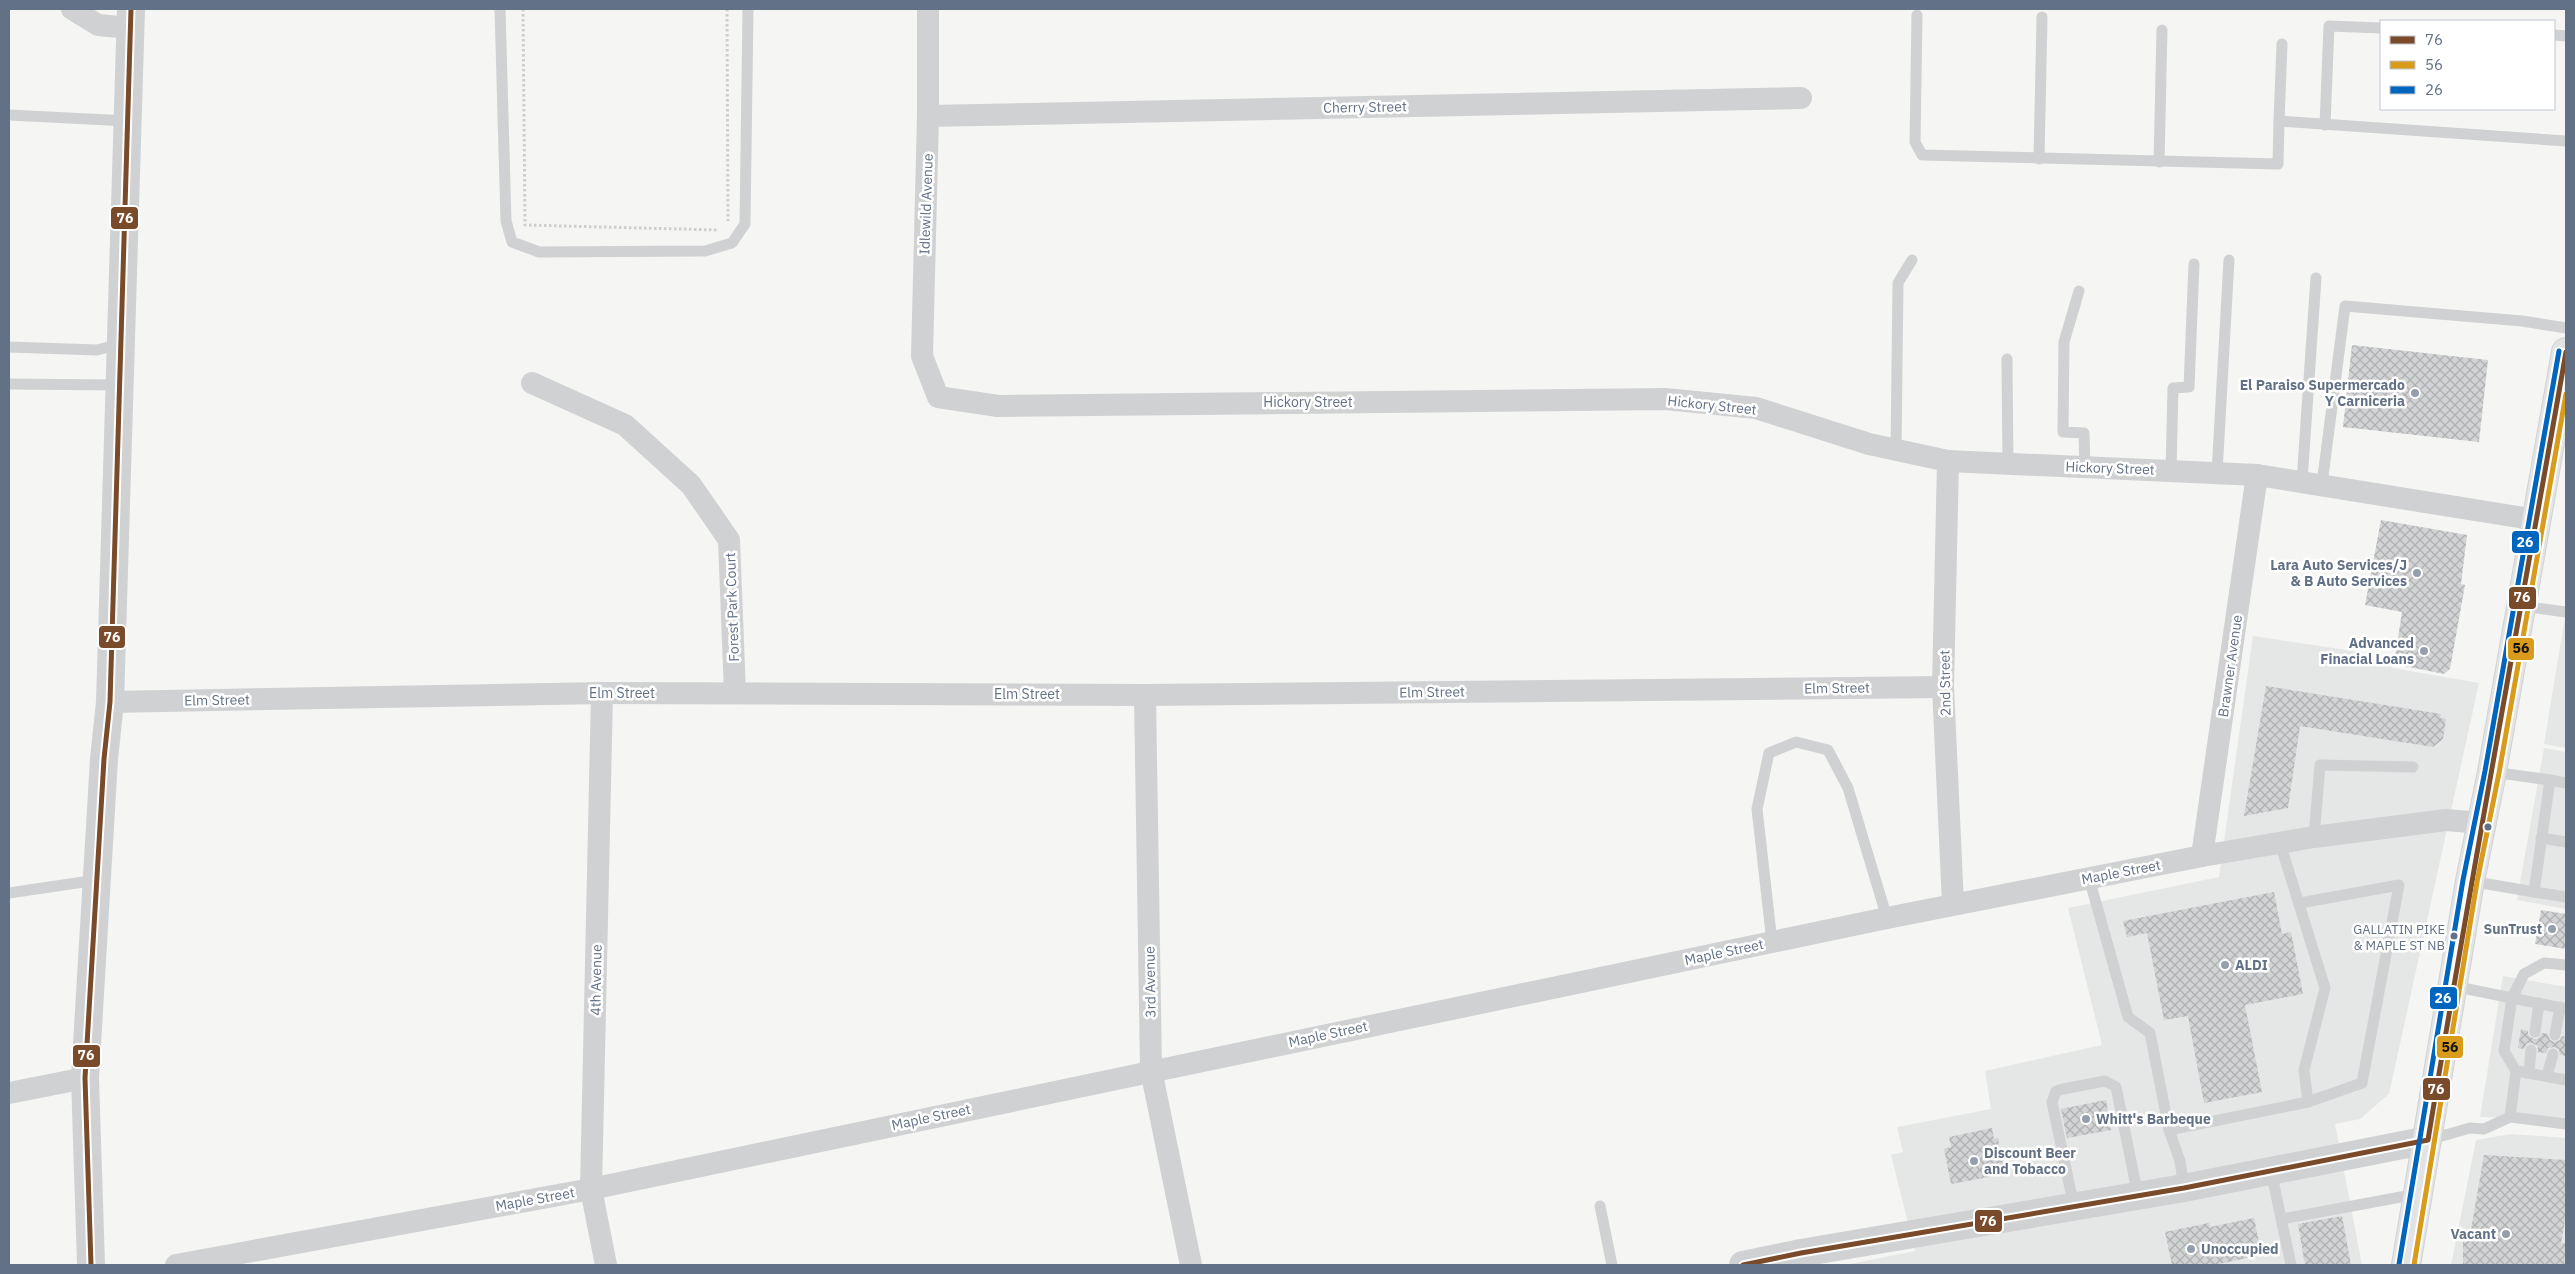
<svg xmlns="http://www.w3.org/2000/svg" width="2575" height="1274" viewBox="0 0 2575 1274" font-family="'IBM Plex Sans',sans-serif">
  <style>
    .built { fill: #e5e6e6 }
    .building { fill: url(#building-cross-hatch) }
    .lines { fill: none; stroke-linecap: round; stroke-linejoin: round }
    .primary-casing { stroke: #d1d2d3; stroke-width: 30 }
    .path { stroke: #cecece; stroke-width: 3; stroke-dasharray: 2.5 2.5; stroke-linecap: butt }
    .service { stroke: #d0d1d2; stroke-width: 11 }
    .minor { stroke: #d0d1d2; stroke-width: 22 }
    .tertiary { stroke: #d0d1d2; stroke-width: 28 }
    .primary { stroke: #e2e3e4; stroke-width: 28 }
    .bus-1-casing { stroke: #fff; stroke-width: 9 }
    .bus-2-casing { stroke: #fff; stroke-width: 9 }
    .bus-3-casing { stroke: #fff; stroke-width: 9 }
    .bus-1 { stroke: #7a4b2a; stroke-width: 5 }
    .bus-2 { stroke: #d99b1b; stroke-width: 5 }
    .bus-3 { stroke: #0065bd; stroke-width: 5 }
    .poi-dot { fill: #959fac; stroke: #fff; stroke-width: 2 }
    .bus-dot { fill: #627186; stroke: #fff; stroke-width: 2 }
    .labels { text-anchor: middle; stroke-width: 5; stroke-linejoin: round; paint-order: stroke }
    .bus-label { font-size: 13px; fill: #627186; stroke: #fff; text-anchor: end }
    .street-label { font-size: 14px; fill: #627186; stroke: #fff }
    .poi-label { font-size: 14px; font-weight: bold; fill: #627186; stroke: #fff; text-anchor: end }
    .line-badge { stroke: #fff; stroke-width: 2 }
    .badge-label { font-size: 14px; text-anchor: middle; font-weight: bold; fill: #fff }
    .pale-badge-label { font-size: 14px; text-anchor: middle; font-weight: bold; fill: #111 }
  </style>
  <defs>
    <pattern id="building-cross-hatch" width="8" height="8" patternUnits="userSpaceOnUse" patternTransform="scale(1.25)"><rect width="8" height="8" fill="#d2d3d4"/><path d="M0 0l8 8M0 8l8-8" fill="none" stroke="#aeb0b2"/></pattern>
  </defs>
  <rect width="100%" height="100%" fill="#f5f5f3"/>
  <g class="built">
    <polygon points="2566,611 2566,748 2544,744"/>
    <polygon points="2253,636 2360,652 2393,668 2479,683 2389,1094 2360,1119 2335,1124 2362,1265 1845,1265 1915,1251 1891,1155 1903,1152 1897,1127 1991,1109 1985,1071 2102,1045 2068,908 2219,877"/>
    <polygon points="2544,748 2566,752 2566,909 2517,900"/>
    <polygon points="2503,976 2566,987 2566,1120 2480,1117"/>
    <polygon points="2511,1134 2566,1138 2566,1265 2451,1265 2476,1140"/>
  </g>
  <g class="building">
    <polygon points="2352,345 2488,360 2479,442 2343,427"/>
    <polygon points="2381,520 2467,535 2461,584 2465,585 2450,669 2444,674 2394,664 2402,612 2365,605"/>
    <polygon points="2266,686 2441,714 2440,718 2446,719 2443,739 2433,747 2300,726 2288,808 2244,816"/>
    <polygon points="2274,892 2282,934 2291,932 2303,994 2245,1005 2262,1092 2204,1103 2188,1016 2164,1020 2147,933 2127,937 2123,921"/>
    <polygon points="2541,910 2566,914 2566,949 2535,944"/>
    <polygon points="2521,1029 2528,1031 2528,1035 2534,1039 2538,1039 2542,1033 2548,1034 2550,1040 2554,1042 2560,1040 2562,1036 2566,1037 2566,1056 2560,1055 2559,1049 2554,1047 2548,1048 2546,1053 2538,1052 2538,1046 2532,1043 2527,1043 2524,1049 2518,1048"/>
    <polygon points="2106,1100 2111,1130 2067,1138 2061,1109"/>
    <polygon points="1992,1128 1994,1139 1998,1138 2005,1174 1951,1184 1944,1149 1951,1147 1949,1137"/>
    <polygon points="2484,1155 2566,1160 2566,1215 2561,1243 2566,1244 2566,1265 2463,1265 2463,1241 2469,1241"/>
    <polygon points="2342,1216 2351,1265 2305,1265 2298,1224"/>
    <polygon points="2254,1218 2261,1252 2247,1255 2247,1258 2214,1265 2172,1265 2165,1232 2209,1223 2210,1227"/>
  </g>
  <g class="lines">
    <defs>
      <polyline id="primary" points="2406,1265 2470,881 2492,772 2566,352"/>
    </defs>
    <use href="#primary" class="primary-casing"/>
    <g class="path">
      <polyline points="523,9 525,225 718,230"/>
      <polyline points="727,9 728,221"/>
    </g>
    <g class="service">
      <polyline points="500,9 506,221 512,242 539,252 705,251 732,243 745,224 748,9"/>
      <polyline points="1917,15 1915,142 1922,155 2278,164 2279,121 2566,141"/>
      <polyline points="2554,35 2566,36"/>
      <polyline points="9,115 128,121"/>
      <polyline points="2279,121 2282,44"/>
      <polyline points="2325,125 2329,26 2381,28"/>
      <polyline points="2039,159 2042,17"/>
      <polyline points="2159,162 2162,30"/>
      <polyline points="2079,291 2064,342 2063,432 2084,433 2085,467"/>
      <polyline points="9,347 97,350 120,344"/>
      <polyline points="2007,359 2008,464"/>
      <polyline points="9,384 119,385"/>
      <polyline points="1896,450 1898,283 1912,260"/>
      <polyline points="2171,471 2173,388 2189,387 2194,264"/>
      <polyline points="2217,473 2229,260"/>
      <polyline points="2302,481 2316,278"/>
      <polyline points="2322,484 2345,306 2522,321 2566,328"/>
      <polyline points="2522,606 2566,612"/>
      <polyline points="2492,772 2550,780"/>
      <polyline points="2314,837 2320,765 2413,767"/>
      <polyline points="2541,838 2566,842"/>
      <polyline points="2280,843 2325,988 2304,1070 2308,1102"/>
      <polyline points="2089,878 2128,1017 2150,1033 2169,1130 2180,1161 2184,1188"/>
      <polyline points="2470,881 2534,892 2550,780 2566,783"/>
      <polyline points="2534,892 2566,897"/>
      <polyline points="9,893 97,880"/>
      <polyline points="1772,942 1757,809 1769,753 1796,742 1828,750 1848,788 1887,918"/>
      <polyline points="2566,965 2544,963 2524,974 2512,998 2504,1051 2516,1071 2566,1080"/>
      <polyline points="2453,986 2566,1009"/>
      <polyline points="2535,1032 2539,1003"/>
      <polyline points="2555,1035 2560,1007"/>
      <polyline points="2529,1073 2531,1050"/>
      <polyline points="2547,1076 2553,1054"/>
      <polyline points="2510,1117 2516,1071"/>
      <polyline points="2169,1130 2308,1102 2362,1083 2399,885 2300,903"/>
      <polyline points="2428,1140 2470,1128 2484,1129 2510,1117 2566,1124"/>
      <polyline points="2271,1171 2291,1265"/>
      <polyline points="1600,1206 1612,1265"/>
      <polyline points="2074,1207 2052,1102 2056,1091 2063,1089 2105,1081 2116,1087 2138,1196"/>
      <polyline points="2282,1219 2417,1194"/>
    </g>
    <g class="minor">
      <polyline points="72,9 98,25 130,28"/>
      <polyline points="928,9 928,116 922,356 938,397 998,406 1665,399 1756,408 1869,444 1948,461 2257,475 2537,520"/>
      <polyline points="928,116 1801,98"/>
      <polyline points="532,383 625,425 691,485 729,540 735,693"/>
      <polyline points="1948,461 1943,687 1953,904"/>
      <polyline points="602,693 591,1189 606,1265"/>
      <polyline points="1145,695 1151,1070 1191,1265"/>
      <polyline points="110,702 602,693 1145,695 1943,687"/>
      <polyline points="2202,856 2257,475"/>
      <polyline points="9,1093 85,1078"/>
      <polyline points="176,1265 591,1189 1887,918 2202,856 2314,837 2446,820 2482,823"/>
    </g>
    <g class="tertiary">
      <polyline points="91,1265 85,1078 104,759 110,702 131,9"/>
      <polyline points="1743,1265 1801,1253 2184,1188 2428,1140"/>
    </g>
    <use href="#primary" class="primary"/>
    <defs>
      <g id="bus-1">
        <polyline points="91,1265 85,1078 104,759 110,702 131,9"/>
        <path d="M1743,1265L1801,1253L2184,1188L2428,1140C2471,877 2520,615 2566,352"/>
      </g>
      <polyline id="bus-2" points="2414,1265 2477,882 2499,773 2566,394"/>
      <polyline id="bus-3" points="2399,1264 2463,880 2485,771 2559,351"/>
    </defs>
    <use href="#bus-1" class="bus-1-casing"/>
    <use href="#bus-2" class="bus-2-casing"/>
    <use href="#bus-3" class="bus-3-casing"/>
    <use href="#bus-1" class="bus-1"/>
    <use href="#bus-2" class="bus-2"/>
    <use href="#bus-3" class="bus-3"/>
  </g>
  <g class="poi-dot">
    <circle cx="2415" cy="393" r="5"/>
    <circle cx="2417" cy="573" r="5"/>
    <circle cx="2424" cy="651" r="5"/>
    <circle cx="2552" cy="929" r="5"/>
    <circle cx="2225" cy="965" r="5"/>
    <circle cx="2086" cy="1119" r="5"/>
    <circle cx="1974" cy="1161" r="5"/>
    <circle cx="2506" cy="1234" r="5"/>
    <circle cx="2191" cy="1249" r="5"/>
  </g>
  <g class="bus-dot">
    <circle cx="2488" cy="827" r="4.5"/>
    <circle cx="2454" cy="936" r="4.5"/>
  </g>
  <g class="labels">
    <g class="bus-label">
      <text x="2445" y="934">GALLATIN PIKE<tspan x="2445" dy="16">&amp; MAPLE ST NB</tspan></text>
    </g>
    <g class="street-label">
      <text transform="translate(1365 107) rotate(-1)" y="5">Cherry Street</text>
      <text transform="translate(926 204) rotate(-88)" y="5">Idlewild Avenue</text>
      <text x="1308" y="407">Hickory Street</text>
      <text transform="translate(1712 405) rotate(6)" y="5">Hickory Street</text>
      <text transform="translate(2110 468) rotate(2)" y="5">Hickory Street</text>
      <text transform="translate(732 607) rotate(-92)" y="5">Forest Park Court</text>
      <text transform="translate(2230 666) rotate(-82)" y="5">Brawner Avenue</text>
      <text transform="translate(1945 683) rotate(-91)" y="5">2nd Street</text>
      <text transform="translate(1837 688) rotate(-1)" y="5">Elm Street</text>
      <text transform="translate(1432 692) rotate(-1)" y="5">Elm Street</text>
      <text x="622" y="698">Elm Street</text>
      <text x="1027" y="699">Elm Street</text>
      <text transform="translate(217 700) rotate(-1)" y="5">Elm Street</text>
      <text transform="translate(2121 872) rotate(-11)" y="5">Maple Street</text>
      <text transform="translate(1724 952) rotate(-12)" y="5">Maple Street</text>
      <text transform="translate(596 980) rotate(-89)" y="5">4th Avenue</text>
      <text transform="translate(1150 982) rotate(-91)" y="5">3rd Avenue</text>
      <text transform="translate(1328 1034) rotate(-12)" y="5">Maple Street</text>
      <text transform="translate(931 1117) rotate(-12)" y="5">Maple Street</text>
      <text transform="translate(535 1199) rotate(-10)" y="5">Maple Street</text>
    </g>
    <g class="poi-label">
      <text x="2405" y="390">El Paraiso Supermercado<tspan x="2405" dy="16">Y Carniceria</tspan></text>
      <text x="2407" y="570">Lara Auto Services/J<tspan x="2407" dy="16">&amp; B Auto Services</tspan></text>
      <text x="2414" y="648">Advanced<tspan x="2414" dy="16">Finacial Loans</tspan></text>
      <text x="2542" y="934">SunTrust</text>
      <text x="2235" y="970" text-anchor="start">ALDI</text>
      <text x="2096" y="1124" text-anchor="start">Whitt's Barbeque</text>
      <text x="1984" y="1158" text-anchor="start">Discount Beer<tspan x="1984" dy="16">and Tobacco</tspan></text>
      <text x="2496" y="1239">Vacant</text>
      <text x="2201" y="1254" text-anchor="start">Unoccupied</text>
    </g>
  </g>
  <g class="line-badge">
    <rect x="110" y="206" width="29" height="24" rx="5" fill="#7a4b2a"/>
    <rect x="2511" y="530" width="29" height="24" rx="5" fill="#0065bd"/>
    <rect x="2508" y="586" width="29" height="24" rx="5" fill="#7a4b2a"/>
    <rect x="98" y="625" width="28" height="24" rx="5" fill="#7a4b2a"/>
    <rect x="2507" y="637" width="28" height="24" rx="5" fill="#d99b1b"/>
    <rect x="2429" y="986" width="29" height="24" rx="5" fill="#0065bd"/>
    <rect x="2436" y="1035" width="28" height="24" rx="5" fill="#d99b1b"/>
    <rect x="72" y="1044" width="29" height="24" rx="5" fill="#7a4b2a"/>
    <rect x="2422" y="1077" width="29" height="24" rx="5" fill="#7a4b2a"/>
    <rect x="1974" y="1209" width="29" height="24" rx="5" fill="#7a4b2a"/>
  </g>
  <g class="badge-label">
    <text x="125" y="223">76</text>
    <text x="2525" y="547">26</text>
    <text x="2522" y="602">76</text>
    <text x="112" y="642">76</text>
    <text x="2443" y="1003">26</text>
    <text x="86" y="1060">76</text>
    <text x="2436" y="1094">76</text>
    <text x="1988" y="1226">76</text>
  </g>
  <g class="pale-badge-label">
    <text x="2521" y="653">56</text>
    <text x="2450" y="1052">56</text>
  </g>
  <rect width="2575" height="1274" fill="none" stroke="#627186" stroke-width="20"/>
  <rect x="2380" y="20" width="175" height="90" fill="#ffffff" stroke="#c0c6cf"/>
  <rect x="2390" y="36" width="25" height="8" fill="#7a4b2a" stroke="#c0c6cf"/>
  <text x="2425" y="45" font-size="15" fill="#627186">76</text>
  <rect x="2390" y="61" width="25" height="8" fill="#d99b1b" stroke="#c0c6cf"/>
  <text x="2425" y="70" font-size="15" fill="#627186">56</text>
  <rect x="2390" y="86" width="25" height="8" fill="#0065bd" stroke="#c0c6cf"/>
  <text x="2425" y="95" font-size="15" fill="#627186">26</text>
</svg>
